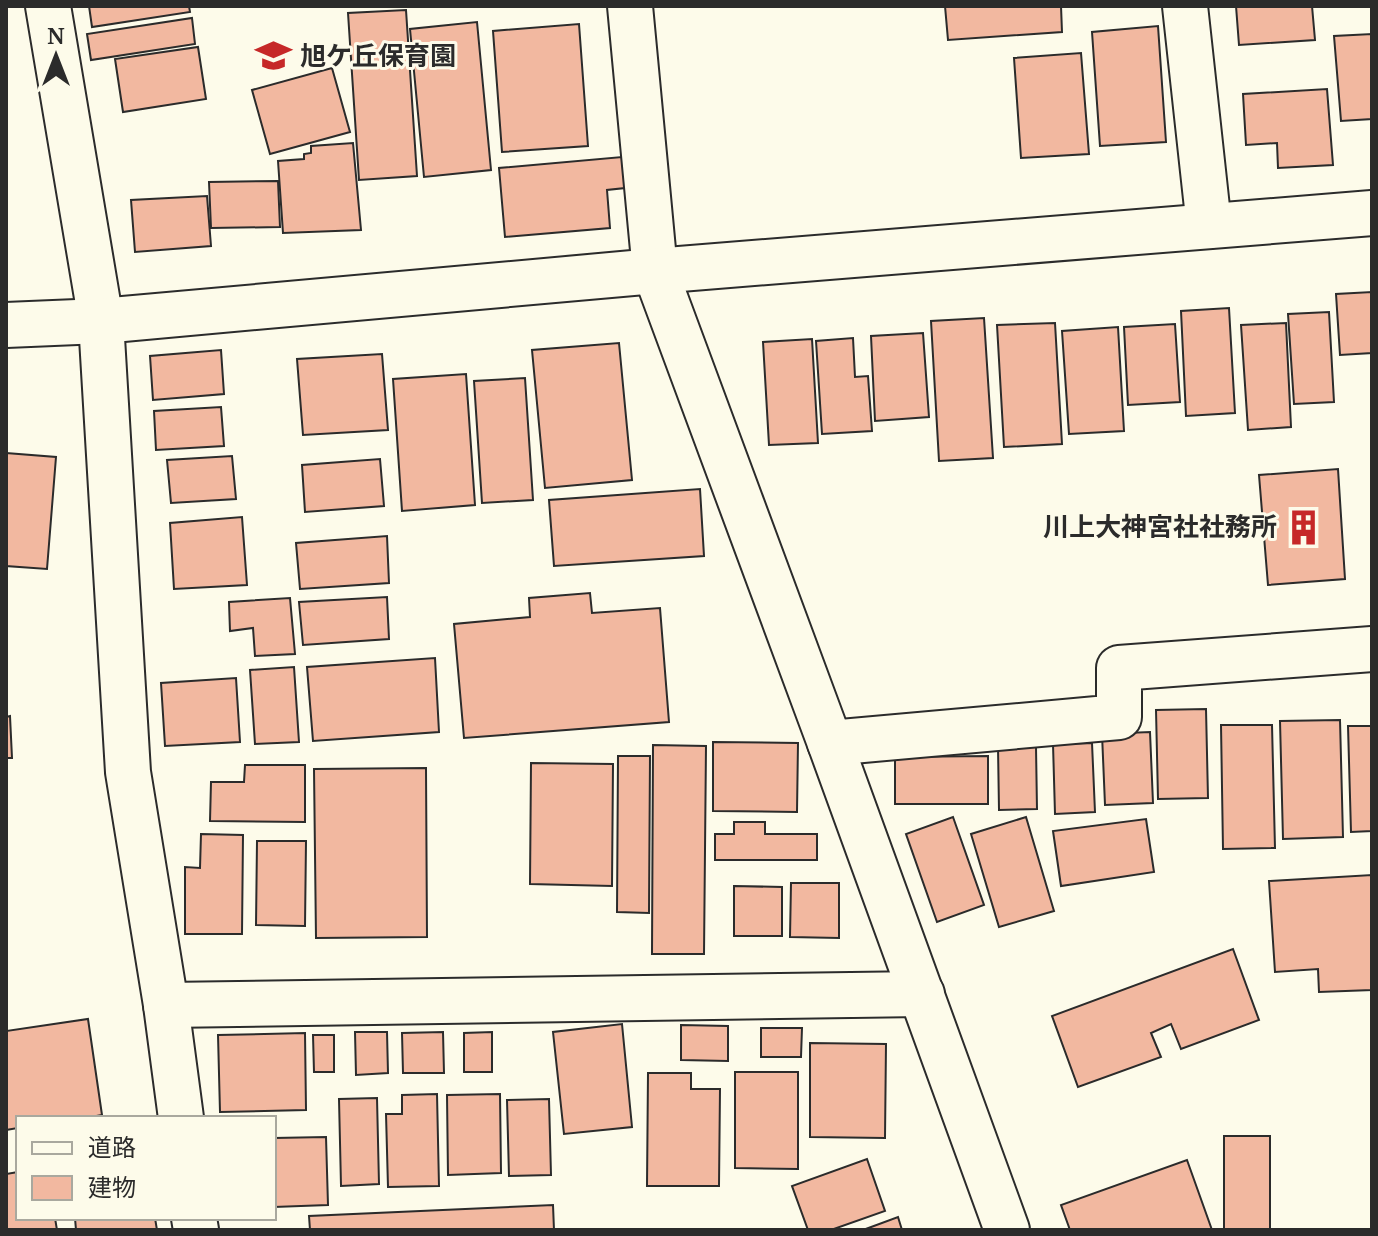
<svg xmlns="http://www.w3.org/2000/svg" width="1378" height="1236" viewBox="0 0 1378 1236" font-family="'Noto Serif','Noto Sans JP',serif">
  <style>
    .building { fill: #f2b8a0; stroke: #2b2b2b; stroke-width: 2 }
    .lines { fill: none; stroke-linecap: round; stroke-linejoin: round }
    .minor-casing { stroke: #2b2b2b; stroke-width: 48 }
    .minor { stroke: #fdfbea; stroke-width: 44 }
    .labels { text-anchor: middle; stroke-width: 6; stroke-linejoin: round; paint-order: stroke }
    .poi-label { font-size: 26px; font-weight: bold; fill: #2b2b2b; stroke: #fdfbea; text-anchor: start }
  </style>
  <rect width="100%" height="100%" fill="#fdfbea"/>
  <g class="building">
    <polygon points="89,6 189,6 190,12 92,27"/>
    <polygon points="945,6 1061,6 1062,32 948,40"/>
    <polygon points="1236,6 1312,6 1315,40 1239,45"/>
    <polygon points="406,10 417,176 359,180 348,13"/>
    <polygon points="192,18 195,44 91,60 87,34"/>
    <polygon points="477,22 491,170 424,177 410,29"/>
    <polygon points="579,24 588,146 502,152 493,31"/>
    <polygon points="1158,26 1166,142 1100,146 1092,32"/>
    <polygon points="1372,34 1372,119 1341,121 1334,36"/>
    <polygon points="198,47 206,99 123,112 115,59"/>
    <polygon points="1081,53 1089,154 1021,158 1014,58"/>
    <polygon points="332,68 350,132 270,154 252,90"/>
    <polygon points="1327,89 1333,165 1278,168 1277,143 1246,145 1243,94"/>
    <polygon points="353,143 361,230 283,233 278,161 304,159 304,154 311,153 311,146"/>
    <polygon points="622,157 625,188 607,190 610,228 505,237 499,168"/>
    <polygon points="278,181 280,227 211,228 209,182"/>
    <polygon points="207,196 211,246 135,252 131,200"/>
    <polygon points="1372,292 1372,353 1340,355 1336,294"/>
    <polygon points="1229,308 1235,413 1186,416 1181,311"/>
    <polygon points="1329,312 1334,402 1294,404 1288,314"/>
    <polygon points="984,318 993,458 939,461 931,321"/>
    <polygon points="1055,323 1062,444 1004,447 997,325"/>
    <polygon points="1286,323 1291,427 1248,430 1241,325"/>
    <polygon points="1175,324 1180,402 1128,405 1124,327"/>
    <polygon points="1118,327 1124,431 1069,434 1062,331"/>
    <polygon points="923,333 929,417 875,421 871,336"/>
    <polygon points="853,338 855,377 868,376 872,431 822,434 816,341"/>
    <polygon points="812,339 818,443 769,445 763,342"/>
    <polygon points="619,343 632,480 545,488 532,350"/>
    <polygon points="221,350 224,394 153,400 150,356"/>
    <polygon points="382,354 388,430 303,435 297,359"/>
    <polygon points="466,374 475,505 402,511 393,379"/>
    <polygon points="525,378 533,500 482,503 474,381"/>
    <polygon points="221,407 224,446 156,450 154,411"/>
    <polygon points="6,453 56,457 47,569 6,566"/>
    <polygon points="232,456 236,499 171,503 167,460"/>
    <polygon points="380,459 384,506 305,512 302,465"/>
    <polygon points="1338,469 1345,579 1268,585 1259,475"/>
    <polygon points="700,489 704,556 554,566 549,500"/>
    <polygon points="242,517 247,585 174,589 170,523"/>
    <polygon points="387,536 389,583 300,589 296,543"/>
    <polygon points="590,593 592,613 660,608 669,722 464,738 454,624 530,617 529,598"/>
    <polygon points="387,597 389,639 303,645 299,602"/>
    <polygon points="290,598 295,654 255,656 253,628 230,631 229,602"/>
    <polygon points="435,658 439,732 313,741 307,667"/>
    <polygon points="294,667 299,742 255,744 250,670"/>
    <polygon points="236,678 240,742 165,746 161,683"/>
    <polygon points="1206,709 1208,798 1158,799 1156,710"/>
    <polygon points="10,716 12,758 6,758 6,717"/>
    <polygon points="1340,720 1343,837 1283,839 1280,721"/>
    <polygon points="1221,725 1272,725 1275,848 1223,849"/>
    <polygon points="1348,726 1372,726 1372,831 1351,832"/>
    <polygon points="1150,732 1153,803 1105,805 1102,734"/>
    <polygon points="713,742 798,743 797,812 713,811"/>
    <polygon points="1092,743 1095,812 1055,814 1053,744"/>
    <polygon points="653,745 706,746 704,954 652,954"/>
    <polygon points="998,747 1036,747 1037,809 999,810"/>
    <polygon points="618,756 650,756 649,913 617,912"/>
    <polygon points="988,756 988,804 895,804 895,757"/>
    <polygon points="531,763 613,764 612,886 530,884"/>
    <polygon points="245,765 305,765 305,822 210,821 211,782 244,782"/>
    <polygon points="426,768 427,937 316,938 314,769"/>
    <polygon points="953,817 984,905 937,922 906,834"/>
    <polygon points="1026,817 1054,911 999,927 971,834"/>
    <polygon points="1146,819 1154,872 1061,886 1053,831"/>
    <polygon points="734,822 765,822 765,834 817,834 817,860 715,860 715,834 734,834"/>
    <polygon points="201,834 243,835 242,934 185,934 185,867 200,868"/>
    <polygon points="257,841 306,841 305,926 256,925"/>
    <polygon points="1372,875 1372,990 1319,992 1318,969 1275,972 1269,881"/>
    <polygon points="791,883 839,883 839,938 790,937"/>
    <polygon points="734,886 782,887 782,936 734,936"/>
    <polygon points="1233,949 1259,1020 1181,1049 1171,1024 1151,1033 1161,1057 1078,1087 1052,1016"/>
    <polygon points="88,1019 102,1115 85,1118 18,1118 18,1128 6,1130 6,1031"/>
    <polygon points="622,1024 632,1127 564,1134 553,1032"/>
    <polygon points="681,1025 728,1026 728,1061 681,1060"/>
    <polygon points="761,1028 802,1028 801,1057 761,1057"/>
    <polygon points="355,1032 387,1032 388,1073 356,1075"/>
    <polygon points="443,1032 444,1073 403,1073 402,1033"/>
    <polygon points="492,1032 492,1072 464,1072 464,1033"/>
    <polygon points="305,1033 306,1110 220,1112 218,1035"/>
    <polygon points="313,1035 334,1035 334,1072 314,1072"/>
    <polygon points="810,1043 886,1044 885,1138 810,1137"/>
    <polygon points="735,1072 798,1072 798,1169 735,1168"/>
    <polygon points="648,1073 691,1073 691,1089 720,1089 719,1186 647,1186"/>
    <polygon points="437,1094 439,1186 388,1187 386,1114 402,1114 402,1095"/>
    <polygon points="500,1094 501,1173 448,1175 447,1095"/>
    <polygon points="377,1098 379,1184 341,1186 339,1099"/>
    <polygon points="549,1099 551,1175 509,1176 507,1100"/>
    <rect x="1224" y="1136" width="46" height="94"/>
    <polygon points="326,1137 328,1205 274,1207 274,1138"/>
    <polygon points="867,1159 885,1211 831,1230 808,1230 792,1186"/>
    <polygon points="1187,1160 1212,1230 1070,1230 1061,1205"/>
    <polygon points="18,1172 18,1218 55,1218 57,1230 6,1230 6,1174"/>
    <polygon points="553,1205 554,1230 310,1230 309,1216"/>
    <polygon points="898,1217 902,1230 863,1230"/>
    <polygon points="75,1218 155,1218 157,1230 76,1230"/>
  </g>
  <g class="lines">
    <defs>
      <g id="minor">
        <polyline points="48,6 101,321 128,772 166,1005 181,1118"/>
        <polyline points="630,6 655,271 830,743 1007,1230"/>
        <polyline points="1185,6 1209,226"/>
        <polyline points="6,325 101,321 655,271 1372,213"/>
        <polyline points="830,743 1119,717 1119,668 1372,649"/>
        <polyline points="166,1005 922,994"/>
        <polyline points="194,1218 196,1230"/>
      </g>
    </defs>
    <use href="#minor" class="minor-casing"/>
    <use href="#minor" class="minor"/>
  </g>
  <defs>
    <symbol id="school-bare" viewBox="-9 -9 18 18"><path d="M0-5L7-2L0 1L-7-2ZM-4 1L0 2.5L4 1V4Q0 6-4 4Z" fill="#c62828" stroke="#fdfbea" stroke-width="2.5" paint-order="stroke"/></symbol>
    <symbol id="building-bare" viewBox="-9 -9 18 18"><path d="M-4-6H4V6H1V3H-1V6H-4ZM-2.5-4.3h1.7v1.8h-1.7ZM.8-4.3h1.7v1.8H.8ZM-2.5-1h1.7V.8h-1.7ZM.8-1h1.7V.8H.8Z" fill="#c62828" stroke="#fdfbea" stroke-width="2.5" paint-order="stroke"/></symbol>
  </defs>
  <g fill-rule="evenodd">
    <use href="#school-bare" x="248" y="30" width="51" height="51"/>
    <use href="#building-bare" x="1278" y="502" width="51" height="51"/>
  </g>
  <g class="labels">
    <g class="poi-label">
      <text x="300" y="65">旭ケ丘保育園</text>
      <text x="1277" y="536" text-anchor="end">川上大神宮社社務所</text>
    </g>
  </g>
  <rect width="1378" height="1236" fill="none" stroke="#2b2b2b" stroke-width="16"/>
  <rect x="16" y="1116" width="260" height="104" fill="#fdfbea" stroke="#a9a89e" stroke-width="2"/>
  <rect x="32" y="1142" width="40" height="12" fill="#fdfbea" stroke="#a9a89e" stroke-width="2"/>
  <text x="88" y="1156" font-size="24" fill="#2b2b2b">道路</text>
  <rect x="32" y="1176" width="40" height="24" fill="#f2b8a0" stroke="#a9a89e" stroke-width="2"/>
  <text x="88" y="1196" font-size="24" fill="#2b2b2b">建物</text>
  <g transform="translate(56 56)" stroke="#fdfbea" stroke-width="6" paint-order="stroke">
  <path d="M0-6L14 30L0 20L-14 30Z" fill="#2b2b2b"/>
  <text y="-12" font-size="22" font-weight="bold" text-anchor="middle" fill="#2b2b2b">N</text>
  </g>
</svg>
